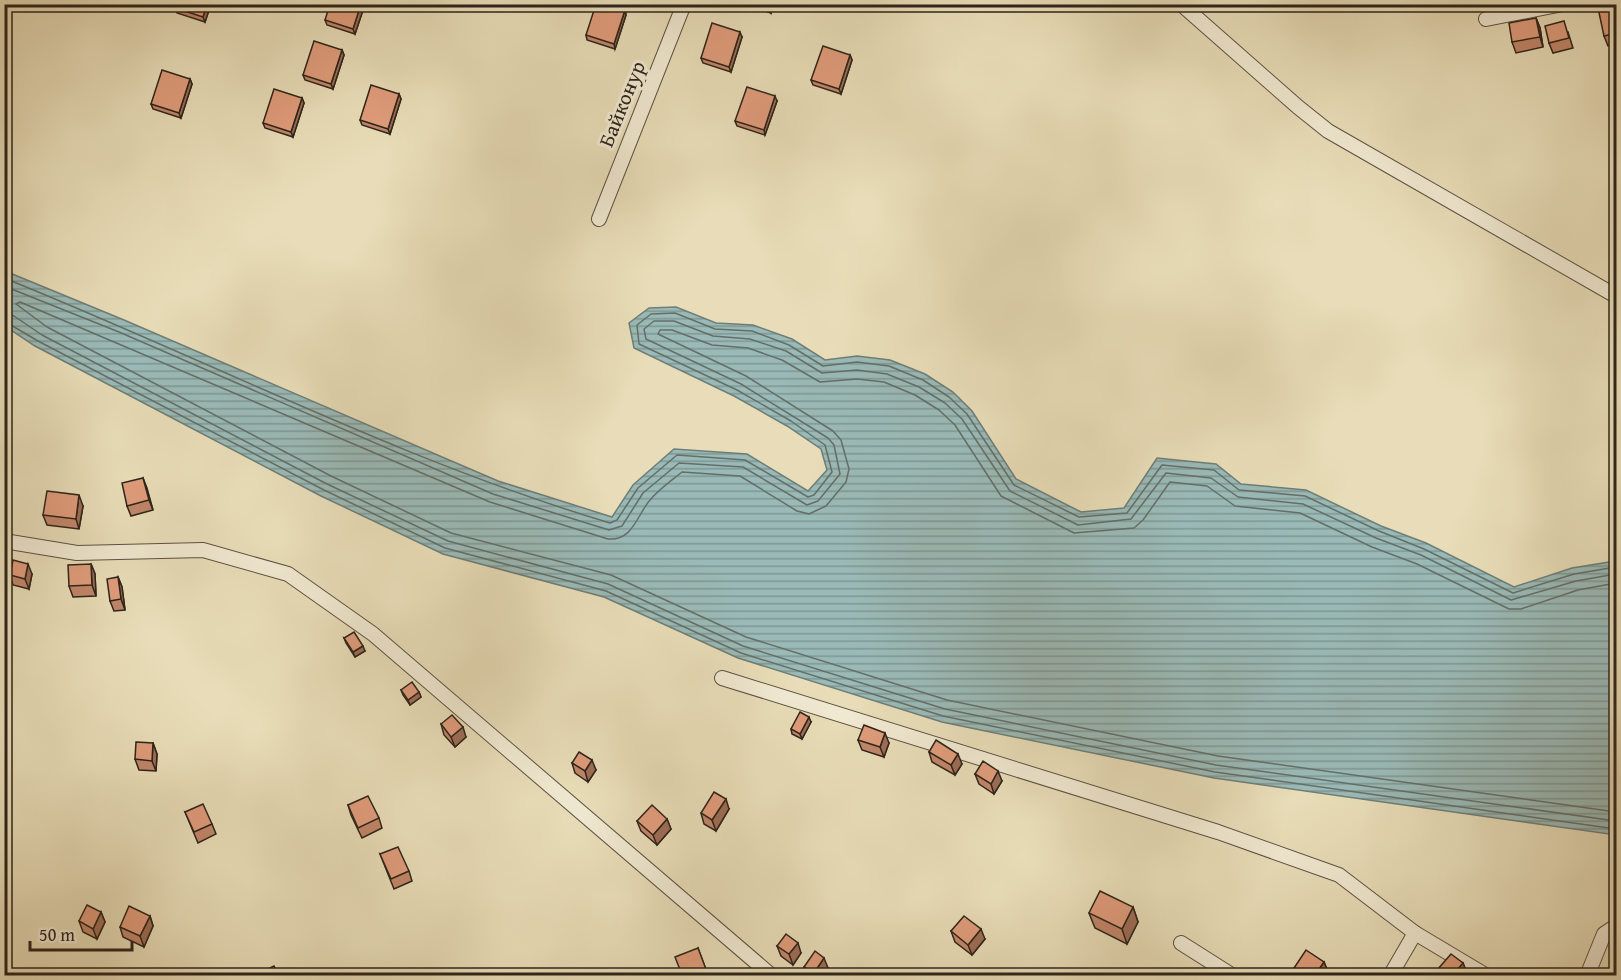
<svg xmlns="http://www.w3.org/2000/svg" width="1621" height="980" viewBox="0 0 1621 980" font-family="'Gentium Book Plus',serif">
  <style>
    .water { fill: url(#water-rules); stroke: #6e7e78; stroke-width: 1.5 }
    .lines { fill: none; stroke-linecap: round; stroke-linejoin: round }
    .shore { stroke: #646f68; stroke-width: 1.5 }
    .minor-casing { stroke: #5c5242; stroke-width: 16 }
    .minor { stroke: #f0e9d1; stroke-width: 14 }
    .wall { fill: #c1866a; stroke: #2d241a; stroke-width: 1.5 }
    .shaded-wall { fill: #9d6d56; stroke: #2d241a; stroke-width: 1.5 }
    .building { fill: #e09c7b; stroke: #2d241a; stroke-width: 1.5 }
    .labels { text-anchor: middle; stroke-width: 6; stroke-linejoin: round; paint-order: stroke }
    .street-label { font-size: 21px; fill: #2d241a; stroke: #f0e9d1 }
  </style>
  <defs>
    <pattern id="water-rules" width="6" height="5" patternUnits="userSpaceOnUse" patternTransform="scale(1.5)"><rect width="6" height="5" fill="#9abab7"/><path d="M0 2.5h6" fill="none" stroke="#7e9794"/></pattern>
  </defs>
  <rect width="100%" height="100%" fill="#e8ddb8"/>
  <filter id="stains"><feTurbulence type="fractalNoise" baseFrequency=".00333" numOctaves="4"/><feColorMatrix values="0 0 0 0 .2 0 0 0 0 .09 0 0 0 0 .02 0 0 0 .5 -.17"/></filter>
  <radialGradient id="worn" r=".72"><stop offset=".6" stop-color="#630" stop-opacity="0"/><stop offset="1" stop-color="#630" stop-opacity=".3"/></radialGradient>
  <polygon class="water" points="5,271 124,320 498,481 612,517 633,485 674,449 747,454 808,491 827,470 821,449 787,426 734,396 634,348 629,323 649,308 676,307 716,323 753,325 792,339 825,360 857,356 890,360 925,374 953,392 972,411 1016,479 1081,512 1124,508 1157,458 1216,464 1241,484 1306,490 1381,526 1426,543 1514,587 1572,568 1616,561 1616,835 1214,778 942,722 738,658 604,597 443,554 321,496 35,346 5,326"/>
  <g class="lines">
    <g class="shore">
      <path d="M4,278C206,359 402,461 610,523L617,520L638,488L677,455L745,460L808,497L814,495L832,472L825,445L791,421L737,390L639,344L637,325L651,314L675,313L715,329L752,331L789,345L823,366L857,362L889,366L923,380L949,397L967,414L1014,485L1079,517L1127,513L1162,465L1214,470L1239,490L1305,496L1379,531L1424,549L1513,593L1574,574L1616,567"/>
      <polyline points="4,286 119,332 493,494 609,530 622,526 643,493 679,463 743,467 807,505 818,501 840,474 834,445 828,438 741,384 646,339 644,329 654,321 674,321 713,336 750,339 786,351 822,373 857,370 887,374 919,387 945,403 962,419 1010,491 1078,525 1131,519 1166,473 1211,478 1238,497 1303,504 1376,538 1421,555 1511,600 1576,581 1616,574"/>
      <polyline points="4,314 14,316 42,335 327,484 448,541 608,584 743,646 945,709 1216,765 1616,821"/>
      <polyline points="4,321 38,341 324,490 445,548 606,591 741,653 943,716 1215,772 1616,829"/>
      <path d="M1616,583L1578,590L1521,609H1509L1417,564L1372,547L1300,513L1235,506L1207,486L1170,482L1143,520L1134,528L1074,533L1001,496L955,425L939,410L915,395L884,382L857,379L820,382L782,360L748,348L712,345L672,330H660L658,334L746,376L833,431L841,440L849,469L846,482L826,506L809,514L797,511L740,476L682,472C672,480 658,490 650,500C637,515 633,541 608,539L490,502L20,302L16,304L47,327L331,476L451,533L611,575L746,637L947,700L1218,756L1616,812"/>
    </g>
    <defs>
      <g id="minor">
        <polyline points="1181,4 1298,107 1328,131 1616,296"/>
        <polyline points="1486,19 1563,4"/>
        <polyline points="599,219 684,4"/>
        <polyline points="4,541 77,553 203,550 288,574 373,634 772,976"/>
        <polyline points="722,678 1218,832 1339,875 1415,933 1487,976"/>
        <polyline points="1181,943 1233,976"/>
        <polyline points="1390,976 1415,933"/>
        <polyline points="1587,976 1604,934 1616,926"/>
      </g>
    </defs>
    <use href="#minor" class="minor-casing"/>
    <use href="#minor" class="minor"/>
  </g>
  <g class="wall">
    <polygon points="211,4 205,22 177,13 175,8"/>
    <polygon points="365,4 355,34 327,25 325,20"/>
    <polygon points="743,4 773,4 771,13"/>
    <polygon points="1617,4 1617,44 1608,46 1604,36"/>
    <polygon points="625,10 626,15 615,49 587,40 586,35"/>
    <polygon points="1536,18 1540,28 1543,47 1516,53 1512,42"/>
    <polygon points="1568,32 1573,48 1553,53 1549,43"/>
    <polygon points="742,37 731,72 703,63 701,58"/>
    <polygon points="342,50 344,55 333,89 305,80 303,75"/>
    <polygon points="850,55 852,60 841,94 813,85 811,80"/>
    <polygon points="190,79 192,84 181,118 153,109 151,104"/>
    <polygon points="399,94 401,99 390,134 362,125 360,120"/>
    <polygon points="302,98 304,103 293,137 265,128 263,123"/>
    <polygon points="777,101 765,135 737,126 735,121"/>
    <polygon points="143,478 153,510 131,516 127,506"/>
    <polygon points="83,506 79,529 47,525 43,515"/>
    <polygon points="91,564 95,574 96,596 73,597 69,586"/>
    <polygon points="32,574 29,589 13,585 10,575"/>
    <polygon points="118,577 122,587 125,610 114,611 110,601"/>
    <polygon points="344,638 365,651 355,657 346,643"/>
    <polygon points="401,690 419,692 421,697 410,705 403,695"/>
    <polygon points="811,722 802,739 792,734 791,729"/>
    <polygon points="441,724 466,737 455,747 444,735"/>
    <polygon points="858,740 889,743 884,757 862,750"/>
    <polygon points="153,743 157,754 156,771 139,770 135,759"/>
    <polygon points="929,752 962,764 955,775 932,762"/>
    <polygon points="572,763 596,770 588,782 575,773"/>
    <polygon points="975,774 1002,781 994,794 979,784"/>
    <polygon points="348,805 379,818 382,828 362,838 351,815"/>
    <polygon points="729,809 716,831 704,824 701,813"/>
    <polygon points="185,812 212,824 216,834 198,843"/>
    <polygon points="667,819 671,829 657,845 641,831 637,821"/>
    <polygon points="380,854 409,871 412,881 394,889"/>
    <polygon points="1133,907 1138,922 1127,944 1095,928 1089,913"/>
    <polygon points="101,912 105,922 97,939 83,932 79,921"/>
    <polygon points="150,916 153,926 144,947 123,937 120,927"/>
    <polygon points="951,931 985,939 972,955 955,942"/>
    <polygon points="777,946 801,953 793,965 781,956"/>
    <polygon points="698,948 708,975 682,975"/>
    <polygon points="1324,962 1328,972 1326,975 1296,975 1294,968"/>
    <polygon points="1463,963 1467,973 1465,975 1441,975 1438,969"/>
    <polygon points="804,967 828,968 823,975 807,975"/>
  </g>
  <g class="shaded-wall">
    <polygon points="207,4 211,4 205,22 203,17"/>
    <polygon points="361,4 365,4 355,34 353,29"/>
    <polygon points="770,4 773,4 771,13 769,8"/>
    <polygon points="625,10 626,15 615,49 614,44"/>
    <polygon points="1536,18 1540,28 1543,47 1540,37"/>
    <polygon points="740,32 742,37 731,72 729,67"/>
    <polygon points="342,50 344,55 333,89 331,84"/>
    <polygon points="850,55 852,60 841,94 839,89"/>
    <polygon points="190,79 192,84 181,118 179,113"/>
    <polygon points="399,94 401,99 390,134 388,129"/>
    <polygon points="775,96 777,101 765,135 764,130"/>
    <polygon points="302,98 304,103 293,137 291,132"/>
    <polygon points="143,478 147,488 153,510 149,500"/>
    <polygon points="79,495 83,506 79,529 76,519"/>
    <polygon points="28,564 32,574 29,589 25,579"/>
    <polygon points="91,564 95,574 96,596 92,585"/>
    <polygon points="118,577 122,587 125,610 121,599"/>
    <polygon points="363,646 365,651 355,657 353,652"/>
    <polygon points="419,692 421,697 410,705 408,700"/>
    <polygon points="809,717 811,722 802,739 800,734"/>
    <polygon points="463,727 466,737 455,747 451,737"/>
    <polygon points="885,733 889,743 884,757 880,747"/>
    <polygon points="153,743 157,754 156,771 152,761"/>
    <polygon points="958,754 962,764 955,775 951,765"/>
    <polygon points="592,760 596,770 588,782 585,771"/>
    <polygon points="998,771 1002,781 994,794 991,784"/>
    <polygon points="726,799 729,809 716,831 712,820"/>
    <polygon points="667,819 671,829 657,845 653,835"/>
    <polygon points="1133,907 1138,922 1127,944 1122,929"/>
    <polygon points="101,912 105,922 97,939 93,929"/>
    <polygon points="150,916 153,926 144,947 140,936"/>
    <polygon points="981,929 985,939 972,955 968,945"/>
    <polygon points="798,943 801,953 793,965 789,954"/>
    <polygon points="824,958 828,968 823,975 815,975 814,973"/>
    <polygon points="1324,962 1328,972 1326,975 1315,975"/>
    <polygon points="1463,963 1467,973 1465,975 1453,975"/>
  </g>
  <g class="building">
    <polygon points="176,4 207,4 203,17 175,8"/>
    <polygon points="330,4 361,4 353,29 325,20"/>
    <polygon points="596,4 607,4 625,10 614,44 586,35"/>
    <polygon points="757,4 770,4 769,8"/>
    <polygon points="1613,4 1617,4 1617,33 1604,36 1598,8"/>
    <polygon points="1536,18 1540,37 1512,42 1509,23"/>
    <polygon points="1564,21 1569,38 1549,43 1545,26"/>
    <polygon points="712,23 740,32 729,67 701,58"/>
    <polygon points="314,41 342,50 331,84 303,75"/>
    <polygon points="823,46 850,55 839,89 811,80"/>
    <polygon points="162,70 190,79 179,113 151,104"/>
    <polygon points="371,85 399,94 388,129 360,120"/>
    <polygon points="747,87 775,96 764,130 735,121"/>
    <polygon points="274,89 302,98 291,132 263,123"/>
    <polygon points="143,478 149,500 127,506 122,483"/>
    <polygon points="47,491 79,495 76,519 43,515"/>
    <polygon points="13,560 28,564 25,579 10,575"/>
    <polygon points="91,564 92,585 69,586 68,565"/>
    <polygon points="118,577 121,599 110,601 107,579"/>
    <polygon points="354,632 363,646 353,652 344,638"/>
    <polygon points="412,682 419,692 408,700 401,690"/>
    <polygon points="800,712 809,717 800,734 791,729"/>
    <polygon points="452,715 463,727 451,737 441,724"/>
    <polygon points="864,725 885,733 880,747 858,740"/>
    <polygon points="936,740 958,754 951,765 929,752"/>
    <polygon points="136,742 153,743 152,761 135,759"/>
    <polygon points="579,752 592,760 585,771 572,763"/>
    <polygon points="983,761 998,771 991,784 975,774"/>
    <polygon points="714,792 726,799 712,820 701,813"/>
    <polygon points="368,796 379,818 358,828 348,805"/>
    <polygon points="203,804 212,824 194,832 185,812"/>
    <polygon points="652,805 667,819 653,835 637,821"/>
    <polygon points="398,847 409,871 391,879 380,854"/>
    <polygon points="1100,891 1133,907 1122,929 1089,913"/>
    <polygon points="87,905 101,912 93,929 79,921"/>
    <polygon points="129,906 150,916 140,936 120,927"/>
    <polygon points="964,916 981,929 968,945 951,931"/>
    <polygon points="786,934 798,943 789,954 777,946"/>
    <polygon points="698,948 707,972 698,975 682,975 675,957"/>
    <polygon points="1306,950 1324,962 1315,975 1305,975 1294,968"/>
    <polygon points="815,951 824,958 814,973 804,967"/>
    <polygon points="1451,954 1463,963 1453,975 1446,975 1438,969"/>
    <polygon points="274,966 279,975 256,975"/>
    <polygon points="840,971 845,975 837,975"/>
  </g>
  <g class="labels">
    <g class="street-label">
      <text transform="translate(622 104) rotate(-68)" y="7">Байконур</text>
    </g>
  </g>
  <rect width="1621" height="980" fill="none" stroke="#e8ddb8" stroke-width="24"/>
  <rect x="6" y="6" width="1609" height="968" fill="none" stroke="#2d241a" stroke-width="3"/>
  <rect x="12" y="12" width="1597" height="956" fill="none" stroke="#2d241a" stroke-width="1.5"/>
  <path d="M30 941v9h102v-9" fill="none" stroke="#2d241a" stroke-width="3"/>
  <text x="39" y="941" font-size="18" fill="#2d241a" stroke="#f0e9d1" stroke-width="4.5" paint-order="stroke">50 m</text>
  <rect width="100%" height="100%" filter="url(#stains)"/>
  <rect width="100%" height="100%" fill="url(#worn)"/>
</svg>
